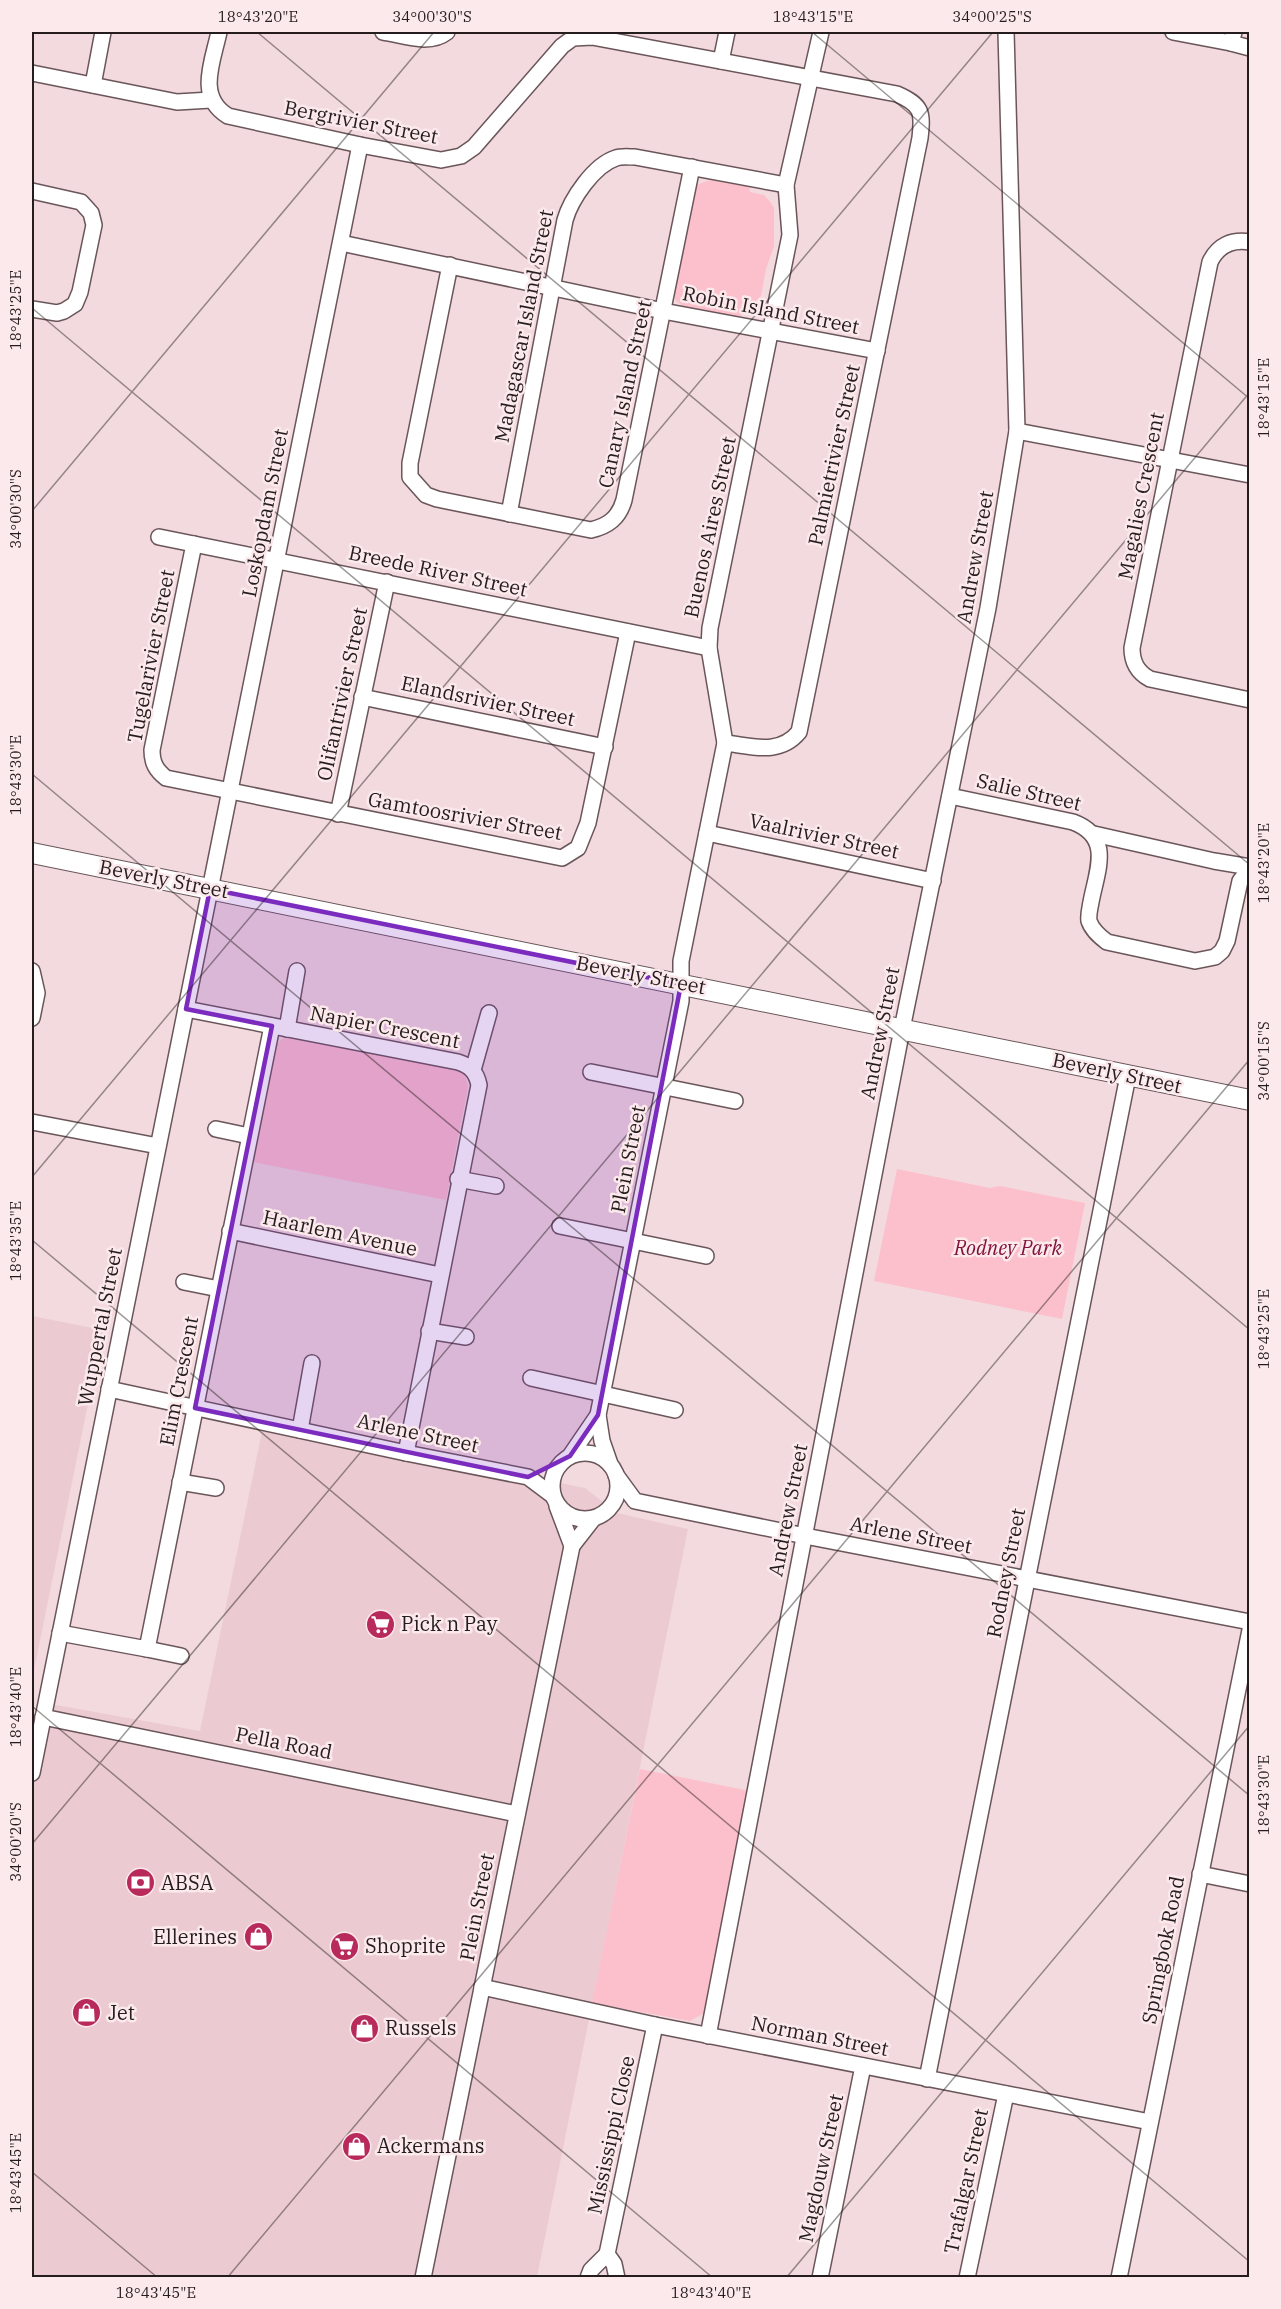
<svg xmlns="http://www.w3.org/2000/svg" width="1281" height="2309" viewBox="0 0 1281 2309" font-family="'IBM Plex Serif',serif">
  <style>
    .built { fill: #ebcbd1 }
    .green { fill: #fcc0cc }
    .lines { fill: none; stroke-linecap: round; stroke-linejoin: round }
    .minor-casing { stroke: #6a565a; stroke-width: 18 }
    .tertiary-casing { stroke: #6a565a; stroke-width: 22 }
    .minor { stroke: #fff; stroke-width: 15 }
    .tertiary { stroke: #fff; stroke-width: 20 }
    .marked { fill: #7b2cbf; fill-opacity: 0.2; stroke: #7b2cbf; stroke-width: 4.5; stroke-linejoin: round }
    .ticks { fill: none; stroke: #241c1d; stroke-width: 1.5; stroke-opacity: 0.45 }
    .labels { text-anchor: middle; stroke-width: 5; stroke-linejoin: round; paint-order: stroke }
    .street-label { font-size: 20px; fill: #241c1d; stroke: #fce9ec }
    .park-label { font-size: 20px; font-style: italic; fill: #82123c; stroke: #fce9ec }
    .poi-label { font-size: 20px; fill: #241c1d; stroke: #fce9ec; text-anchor: start }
    .neatline { fill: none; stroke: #241c1d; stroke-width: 2 }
    .ticks-label { font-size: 15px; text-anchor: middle; fill: #241c1d }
  </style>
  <rect width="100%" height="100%" fill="#f2dade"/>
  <g class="built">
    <polygon points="32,1316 103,1330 32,1680"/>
    <polygon points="264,1422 585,1488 617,1513 688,1529 537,2277 32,2278 32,1773 45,1703 200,1731"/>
  </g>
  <g class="green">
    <polygon points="710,180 749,187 750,192 764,195 771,203 774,208 774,246 766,269 761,296 739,317 683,306 676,301 673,291 694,188 699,184"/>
    <polygon points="289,1037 460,1071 465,1075 468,1087 446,1200 253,1162 276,1045 282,1039"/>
    <polygon points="897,1169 990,1188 1000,1186 1085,1203 1062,1319 874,1281"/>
    <polygon points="640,1769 750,1791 704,2013 690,2021 592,2003"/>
  </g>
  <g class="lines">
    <defs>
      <g id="minor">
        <path d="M219,32C213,61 196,97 228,116L360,145L441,160L461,156L474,147L562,46L573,38L592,37L897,94C922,105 923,112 920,138L799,732C779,756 752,746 725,743"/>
        <path d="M383,32C404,35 429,46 447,32"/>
        <polyline points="1173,32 1231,43 1234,32"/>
        <polyline points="1231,43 1250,48"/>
        <polyline points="721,61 727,32"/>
        <polyline points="32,73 177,102 211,100"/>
        <polyline points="93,85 103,32"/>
        <polyline points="32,191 81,202 91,213 94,225 80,292 75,304 64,311 57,313 32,309"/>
        <path d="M1250,242C1232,239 1218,245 1210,262L1132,648C1132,662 1137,672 1150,679L1250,700"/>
        <polyline points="341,243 663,311 877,351"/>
        <path d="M450,265L410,463V477L426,495L437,499L591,530C608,526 619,518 624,500L692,167"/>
        <polyline points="1017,431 1250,475"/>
        <path d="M509,514L565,220C571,199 594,165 616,158C621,156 629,157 635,157L786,185"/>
        <polyline points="159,537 709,648"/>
        <path d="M194,544L152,750C152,763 156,770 166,778L562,858L578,848L588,823L628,632"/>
        <polyline points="362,697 605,747"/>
        <path d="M950,796L1073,822C1113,837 1097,870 1091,902C1090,908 1088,915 1089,921C1092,930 1099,936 1107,942L1195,961L1215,957L1222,951L1227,941L1240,881L1250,868"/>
        <polyline points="338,814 387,582"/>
        <polyline points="707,833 933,881"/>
        <polyline points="1094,834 1214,861 1250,867"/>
        <polyline points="32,971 37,993 32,1018"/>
        <path d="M186,1009L458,1062C470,1066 476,1071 479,1085L406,1453"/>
        <polyline points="287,1029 297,971"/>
        <polyline points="473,1070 489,1013"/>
        <polyline points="591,1072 735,1101"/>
        <polyline points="32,1122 158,1146"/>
        <polyline points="216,1129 249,1136"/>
        <polyline points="458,1179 496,1186"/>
        <polyline points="560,1226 706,1256"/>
        <polyline points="230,1231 440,1275"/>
        <polyline points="184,1282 219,1289"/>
        <polyline points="429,1331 466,1337"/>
        <polyline points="531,1378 675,1410"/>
        <polyline points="109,1389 406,1453 528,1477 552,1495"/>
        <polyline points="598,1415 602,1441 610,1464"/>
        <polyline points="300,1430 312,1363"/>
        <circle cx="585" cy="1486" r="33"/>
        <polyline points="570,1456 598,1415 681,1001 681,961 725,743 709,648 710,628 790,235 786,185 821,32"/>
        <polyline points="616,1475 635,1501 805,1536 1250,1622"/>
        <polyline points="180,1482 216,1488"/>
        <polyline points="572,1546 593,1519"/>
        <polyline points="60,1633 147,1649 272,1026"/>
        <polyline points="147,1649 181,1656"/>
        <polyline points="43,1717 517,1814"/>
        <polyline points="32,1773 360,145"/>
        <polyline points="1200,1874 1250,1884"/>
        <polyline points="482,1987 655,2025 1150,2122"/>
        <polyline points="708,2036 902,1029 988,608 1017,431 1006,32"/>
        <polyline points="927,2079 1128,1076"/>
        <polyline points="423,2278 572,1546 557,1506"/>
        <polyline points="588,2278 591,2270 607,2254"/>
        <polyline points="617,2278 614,2264 607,2254 655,2025"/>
        <polyline points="820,2278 863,2066"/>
        <polyline points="967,2278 1006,2094"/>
        <polyline points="1119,2278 1250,1630"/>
      </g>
      <polyline id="tertiary" points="32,853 1250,1100"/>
    </defs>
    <use href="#minor" class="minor-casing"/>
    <use href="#tertiary" class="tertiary-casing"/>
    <use href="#minor" class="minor"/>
    <use href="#tertiary" class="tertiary"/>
  </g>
  <path class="marked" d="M210,889L681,984L598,1415L570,1456L528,1477L195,1408L272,1026L186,1009Z"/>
  <path class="ticks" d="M257,32L1250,865M812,32L1250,399M32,308L1250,1330M32,511L434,32M32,774L1250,1796M32,1177L993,32M32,1240L1250,2262M32,1706L713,2278M32,1844L1250,392M32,2172L158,2278M227,2278L1250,1059M786,2278L1250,1725"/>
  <defs>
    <symbol id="supermarket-disc" viewBox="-11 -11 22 22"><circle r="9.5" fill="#b82a5b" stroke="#fce9ec"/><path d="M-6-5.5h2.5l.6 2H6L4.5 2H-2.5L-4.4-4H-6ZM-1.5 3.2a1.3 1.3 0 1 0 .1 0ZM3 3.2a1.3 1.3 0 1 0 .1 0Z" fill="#fff"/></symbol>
    <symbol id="bank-disc" viewBox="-11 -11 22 22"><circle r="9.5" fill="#b82a5b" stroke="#fce9ec"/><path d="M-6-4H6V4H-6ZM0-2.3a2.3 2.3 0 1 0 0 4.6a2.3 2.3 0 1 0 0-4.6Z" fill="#fff"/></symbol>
    <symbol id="shop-disc" viewBox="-11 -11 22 22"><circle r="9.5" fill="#b82a5b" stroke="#fce9ec"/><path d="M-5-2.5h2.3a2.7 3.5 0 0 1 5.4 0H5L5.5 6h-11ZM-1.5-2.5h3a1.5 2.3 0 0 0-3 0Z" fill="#fff"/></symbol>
  </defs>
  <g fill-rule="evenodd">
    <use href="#supermarket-disc" x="364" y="1608" width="33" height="33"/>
    <use href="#bank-disc" x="124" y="1866" width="33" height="33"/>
    <use href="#shop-disc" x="242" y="1920" width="33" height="33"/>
    <use href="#supermarket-disc" x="328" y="1930" width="33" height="33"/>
    <use href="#shop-disc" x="70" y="1996" width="33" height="33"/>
    <use href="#shop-disc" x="348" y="2012" width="33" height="33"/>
    <use href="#shop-disc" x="340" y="2130" width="33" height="33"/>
  </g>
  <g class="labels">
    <g class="street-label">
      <text transform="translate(361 122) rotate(11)" y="7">Bergrivier Street</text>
      <text transform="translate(771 310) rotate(11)" y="7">Robin Island Street</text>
      <text transform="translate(524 326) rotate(-79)" y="7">Madagascar Island Street</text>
      <text transform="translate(625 394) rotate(-78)" y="7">Canary Island Street</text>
      <text transform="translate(834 455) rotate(-78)" y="7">Palmietrivier Street</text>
      <text transform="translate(1141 496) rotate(-79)" y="7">Magalies Crescent</text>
      <text transform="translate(265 513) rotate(-79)" y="7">Loskopdam Street</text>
      <text transform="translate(710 527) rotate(-78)" y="7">Buenos Aires Street</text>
      <text transform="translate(975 557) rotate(-80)" y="7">Andrew Street</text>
      <text transform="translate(438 571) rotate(12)" y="7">Breede River Street</text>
      <text transform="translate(151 656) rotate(-79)" y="7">Tugelarivier Street</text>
      <text transform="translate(342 694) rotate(-78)" y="7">Olifantrivier Street</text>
      <text transform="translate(488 701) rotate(12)" y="7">Elandsrivier Street</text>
      <text transform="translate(1029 792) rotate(13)" y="7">Salie Street</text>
      <text transform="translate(465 816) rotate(10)" y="7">Gamtoosrivier Street</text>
      <text transform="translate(824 836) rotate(12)" y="7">Vaalrivier Street</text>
      <text transform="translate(164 879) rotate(11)" y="7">Beverly Street</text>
      <text transform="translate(641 975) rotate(11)" y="7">Beverly Street</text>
      <text transform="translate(385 1027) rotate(11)" y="7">Napier Crescent</text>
      <text transform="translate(880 1033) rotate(-79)" y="7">Andrew Street</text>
      <text transform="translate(1117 1073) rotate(12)" y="7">Beverly Street</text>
      <text transform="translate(628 1159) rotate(-79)" y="7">Plein Street</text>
      <text transform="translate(340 1233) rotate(12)" y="7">Haarlem Avenue</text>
      <text transform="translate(100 1327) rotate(-79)" y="7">Wuppertal Street</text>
      <text transform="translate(179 1381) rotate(-79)" y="7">Elim Crescent</text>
      <text transform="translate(418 1433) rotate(12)" y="7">Arlene Street</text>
      <text transform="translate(788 1510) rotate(-79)" y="7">Andrew Street</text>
      <text transform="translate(911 1535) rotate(11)" y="7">Arlene Street</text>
      <text transform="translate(1006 1573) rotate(-79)" y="7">Rodney Street</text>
      <text transform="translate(284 1743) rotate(11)" y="7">Pella Road</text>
      <text transform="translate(477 1907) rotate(-79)" y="7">Plein Street</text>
      <text transform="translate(1163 1950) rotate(-79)" y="7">Springbok Road</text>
      <text transform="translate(820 2036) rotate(11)" y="7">Norman Street</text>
      <text transform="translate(611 2135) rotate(-78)" y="7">Mississippi Close</text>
      <text transform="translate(821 2168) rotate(-78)" y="7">Magdouw Street</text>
      <text transform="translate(966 2181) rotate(-78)" y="7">Trafalgar Street</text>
    </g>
    <g class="park-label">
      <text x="1008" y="1255">Rodney Park</text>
    </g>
    <g class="poi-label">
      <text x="401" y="1631">Pick n Pay</text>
      <text x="161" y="1890">ABSA</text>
      <text x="237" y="1944" text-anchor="end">Ellerines</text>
      <text x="365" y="1953">Shoprite</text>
      <text x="108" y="2020">Jet</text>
      <text x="385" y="2035">Russels</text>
      <text x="377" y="2153">Ackermans</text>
    </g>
  </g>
  <rect width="1281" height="2309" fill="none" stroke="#fce9ec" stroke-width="66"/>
  <rect x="33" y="33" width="1215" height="2243" class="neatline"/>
  <g class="ticks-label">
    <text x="258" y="22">18°43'20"E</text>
    <text x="432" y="22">34°00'30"S</text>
    <text x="813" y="22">18°43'15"E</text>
    <text x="992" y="22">34°00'25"S</text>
    <text transform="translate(16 310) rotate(-90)" y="5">18°43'25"E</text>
    <text transform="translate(1264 398) rotate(-90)" y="5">18°43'15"E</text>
    <text transform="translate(16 509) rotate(-90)" y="5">34°00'30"S</text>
    <text transform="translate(16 775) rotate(-90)" y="5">18°43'30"E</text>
    <text transform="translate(1264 863) rotate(-90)" y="5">18°43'20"E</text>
    <text transform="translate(1264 1061) rotate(-90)" y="5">34°00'15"S</text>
    <text transform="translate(16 1241) rotate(-90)" y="5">18°43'35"E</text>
    <text transform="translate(1264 1329) rotate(-90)" y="5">18°43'25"E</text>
    <text transform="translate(16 1707) rotate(-90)" y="5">18°43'40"E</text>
    <text transform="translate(1264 1795) rotate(-90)" y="5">18°43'30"E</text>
    <text transform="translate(16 1842) rotate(-90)" y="5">34°00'20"S</text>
    <text transform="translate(16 2173) rotate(-90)" y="5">18°43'45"E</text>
    <text x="156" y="2298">18°43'45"E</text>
    <text x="711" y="2298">18°43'40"E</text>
  </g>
</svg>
